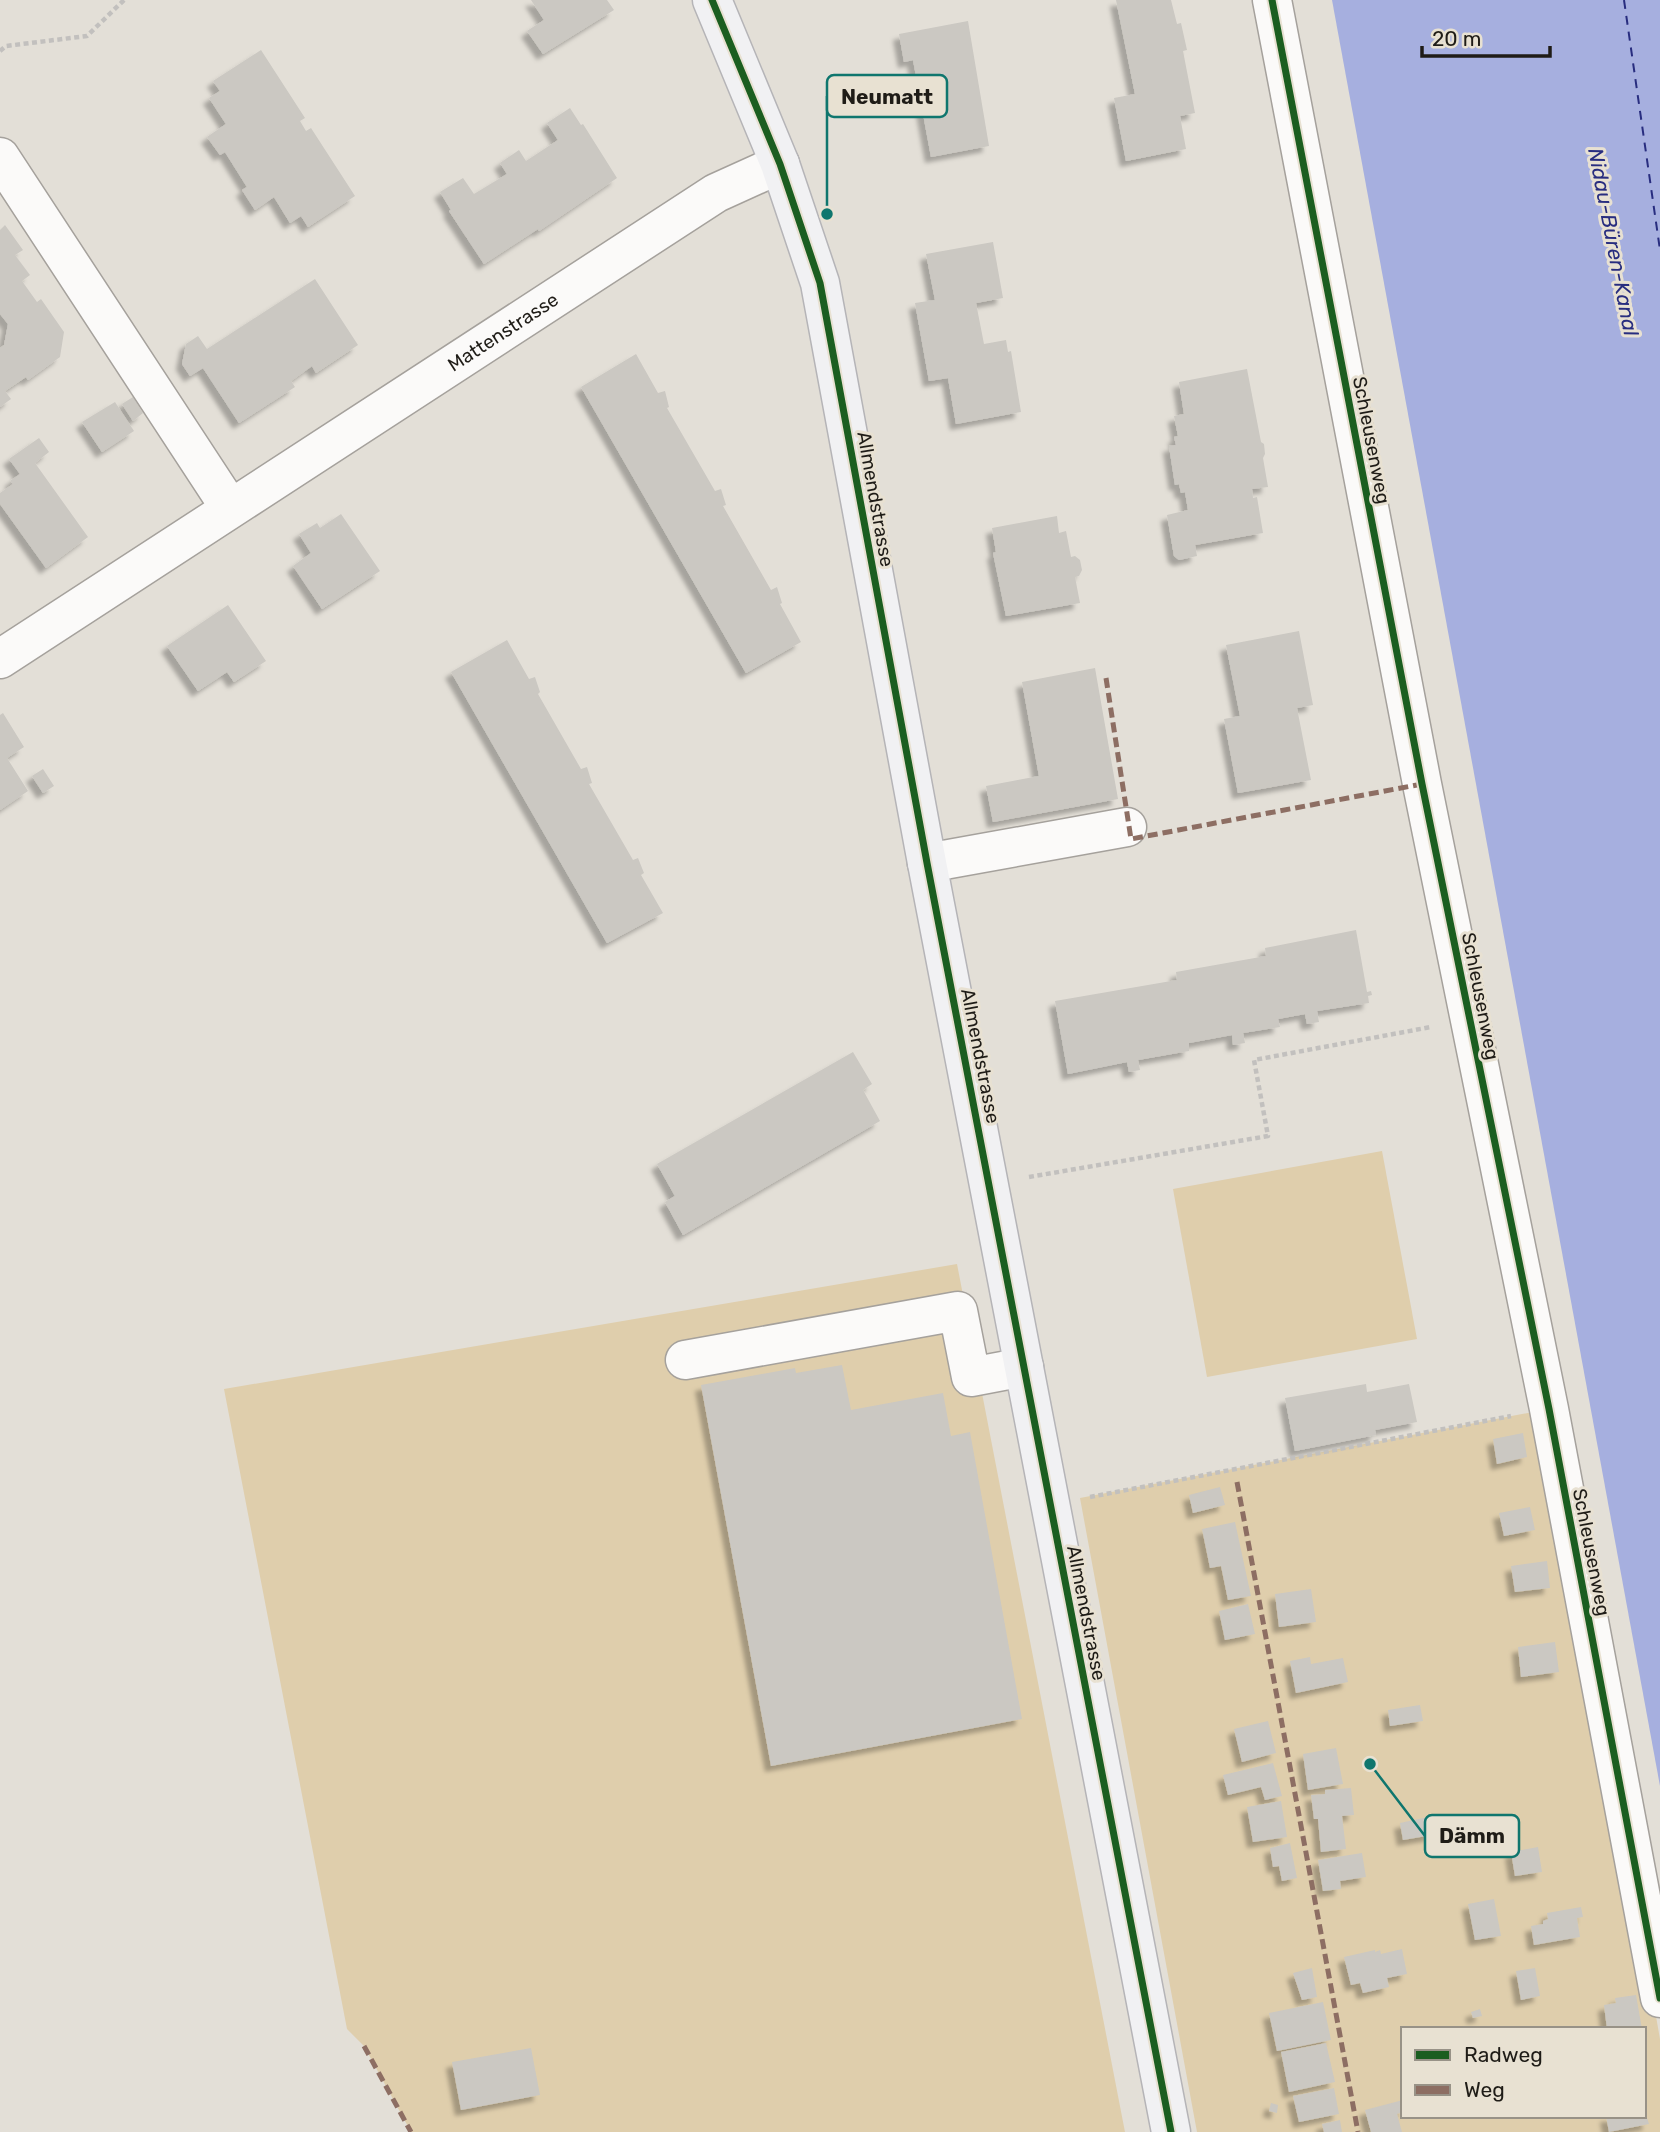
<svg xmlns="http://www.w3.org/2000/svg" width="1660" height="2132" viewBox="0 0 1660 2132" font-family="Rubik,sans-serif">
  <style>
    .green { fill: #dfceac; fill-rule: evenodd }
    .water { fill: #a6afdf }
    .lines { fill: none; stroke-linecap: round; stroke-linejoin: round }
    .ferry { stroke: #282d7f; stroke-width: 2; stroke-dasharray: 9 7; stroke-linecap: butt }
    .building { fill: #cbc8c2; filter: url(#shadow) }
    .minor-casing { stroke: #a5a19c; stroke-width: 41 }
    .major-casing { stroke: #b5b4b7; stroke-width: 41 }
    .path { stroke: #c2c0be; stroke-width: 4.5; stroke-dasharray: 5 3.5; stroke-linecap: butt }
    .minor { stroke: #fbfaf9; stroke-width: 38 }
    .major { stroke: #f1f1f3; stroke-width: 38 }
    .quiet { stroke: #8d6e63; stroke-width: 5; stroke-dasharray: 10 5; stroke-linecap: butt }
    .cycleway-casing { stroke: #e8e1d2; stroke-width: 11 }
    .cycleway { stroke: #1b5e20; stroke-width: 7 }
    .labels { text-anchor: middle; stroke-width: 6; stroke-linejoin: round; paint-order: stroke }
    .street-label { font-size: 19px; fill: #1f1c17; stroke: #e8e1d2 }
    .water-label { font-size: 21px; font-style: italic; fill: #282d7f; stroke: #e8e1d2 }
    .leader { fill: none; stroke: #0f766e; stroke-width: 2.5 }
    .callout-dot { fill: #0f766e; stroke: #e8e1d2; stroke-width: 2.5 }
    .callout { fill: #e8e1d2; stroke: #0f766e; stroke-width: 2.5 }
    .callout-label { font-size: 21px; text-anchor: middle; font-weight: bold; fill: #1f1c17 }
  </style>
  <defs>
    <filter id="shadow"><feDropShadow dx="-6" dy="6" stdDeviation="2" flood-color="#0004"/></filter>
  </defs>
  <rect width="100%" height="100%" fill="#e3dfd7"/>
  <g class="green">
    <polygon points="1382,1151 1417,1339 1207,1377 1173,1189"/>
    <polygon points="957,1264 1125,2132 411,2132 364,2046 347,2029 224,1389"/>
    <path d="M1549,1409L1660,2039V2132H1197L1080,1498ZM1403,2029H1644V2116H1403Z"/>
  </g>
  <polygon class="water" points="1332,0 1660,0 1660,1786"/>
  <g class="lines">
    <polyline class="ferry" points="1624,0 1660,250"/>
  </g>
  <g class="building">
    <polygon points="531,0 607,0 614,10 543,54 527,31 544,20"/>
    <polygon points="1116,0 1171,0 1177,24 1181,23 1187,50 1183,51 1195,113 1180,116 1186,149 1126,161 1114,98 1135,94"/>
    <polygon points="968,21 989,146 931,157 913,60 904,62 899,34"/>
    <polygon points="261,50 305,118 300,121 306,131 311,128 355,196 308,227 301,216 290,223 274,197 255,210 242,190 247,187 225,152 220,155 207,137 226,124 209,98 220,91 213,81"/>
    <polygon points="570,108 581,125 583,124 617,178 539,231 538,229 484,264 449,211 451,210 440,192 463,178 474,194 507,174 500,163 519,150 526,161 558,140 547,123"/>
    <polygon points="5,225 23,250 15,255 30,275 22,281 37,302 41,299 64,332 60,357 28,380 26,377 5,391 11,399 0,407 0,348 4,345 8,324 0,314 0,230"/>
    <polygon points="993,242 1003,298 976,303 984,344 1006,340 1008,352 1011,351 1021,412 956,424 948,378 929,381 915,303 935,300 926,254"/>
    <polygon points="315,279 358,345 316,373 312,366 291,381 295,387 239,423 203,368 190,376 182,364 186,344 198,336 207,349"/>
    <polygon points="636,354 658,393 665,391 669,407 667,408 715,491 721,489 726,505 723,506 771,590 777,587 782,603 780,604 801,642 746,673 581,387"/>
    <polygon points="1247,369 1261,442 1264,444 1265,454 1263,458 1268,487 1252,489 1253,498 1257,497 1263,533 1195,545 1197,556 1179,560 1174,556 1167,515 1188,510 1185,492 1181,493 1179,484 1175,485 1169,446 1176,445 1174,437 1178,436 1174,416 1184,414 1179,382"/>
    <polygon points="133,397 143,413 133,421 122,404"/>
    <polygon points="115,402 134,431 102,452 82,422"/>
    <polygon points="39,438 49,452 35,463 88,537 46,568 0,504 0,493 13,484 10,481 20,474 9,459"/>
    <polygon points="341,514 380,571 322,609 293,566 311,553 299,534 317,523 320,528"/>
    <polygon points="1057,516 1059,533 1066,531 1071,557 1075,556 1080,560 1082,570 1079,576 1075,577 1080,603 1006,616 993,553 996,552 992,528"/>
    <polygon points="228,605 266,661 234,682 227,672 198,691 167,646"/>
    <polygon points="1299,631 1313,705 1297,708 1311,780 1238,793 1224,719 1240,716 1226,645"/>
    <polygon points="507,640 529,679 535,677 540,692 538,694 581,769 587,767 592,783 589,784 633,860 638,858 644,873 641,875 663,913 607,943 451,672"/>
    <polygon points="1095,668 1118,799 993,822 986,786 1039,776 1022,682"/>
    <polygon points="3,713 24,747 7,758 28,791 0,810 0,715"/>
    <polygon points="43,769 54,786 43,793 32,776"/>
    <polygon points="1356,930 1367,992 1371,991 1372,995 1368,996 1369,1003 1317,1011 1319,1022 1307,1024 1305,1014 1278,1019 1280,1027 1243,1033 1245,1043 1233,1045 1232,1035 1189,1043 1189,1051 1138,1060 1140,1070 1129,1072 1127,1062 1068,1074 1055,1001 1177,980 1176,972 1266,956 1265,948"/>
    <polygon points="853,1052 872,1084 863,1090 880,1121 683,1235 665,1202 675,1196 657,1164"/>
    <polygon points="842,1365 851,1410 943,1393 951,1436 970,1432 1022,1719 771,1766 701,1385 795,1368 796,1373"/>
    <polygon points="1366,1384 1367,1392 1409,1384 1417,1422 1375,1430 1376,1435 1295,1451 1285,1398"/>
    <polygon points="1523,1433 1527,1457 1497,1464 1493,1439"/>
    <polygon points="1220,1487 1225,1505 1193,1513 1189,1495"/>
    <polygon points="1530,1507 1535,1530 1504,1536 1499,1513"/>
    <polygon points="1235,1522 1251,1596 1228,1600 1221,1566 1210,1568 1202,1529"/>
    <polygon points="1547,1561 1550,1588 1515,1592 1511,1566"/>
    <polygon points="1311,1589 1316,1622 1279,1627 1275,1594"/>
    <polygon points="1248,1604 1255,1634 1225,1640 1219,1611"/>
    <polygon points="1555,1642 1559,1672 1521,1677 1518,1647"/>
    <polygon points="1310,1657 1311,1664 1343,1658 1348,1682 1296,1693 1290,1661"/>
    <polygon points="1420,1705 1423,1721 1390,1726 1388,1710"/>
    <polygon points="1268,1721 1276,1753 1242,1762 1234,1729"/>
    <polygon points="1336,1748 1343,1784 1308,1790 1303,1754"/>
    <polygon points="1273,1763 1282,1796 1265,1800 1261,1787 1228,1795 1223,1775"/>
    <polygon points="1351,1788 1354,1815 1342,1816 1346,1849 1321,1852 1318,1819 1314,1819 1311,1795 1325,1794 1325,1790"/>
    <polygon points="1281,1801 1287,1837 1253,1842 1247,1807"/>
    <polygon points="1428,1817 1432,1835 1403,1840 1400,1823"/>
    <polygon points="1290,1843 1297,1878 1282,1881 1279,1866 1273,1867 1270,1848"/>
    <polygon points="1538,1847 1542,1872 1515,1876 1511,1852"/>
    <polygon points="1362,1853 1366,1877 1340,1881 1341,1889 1323,1891 1318,1860"/>
    <polygon points="1494,1899 1501,1936 1475,1940 1468,1904"/>
    <polygon points="1581,1907 1583,1917 1577,1918 1580,1937 1534,1945 1531,1926 1543,1924 1543,1921 1548,1919 1547,1913"/>
    <polygon points="1402,1949 1407,1974 1387,1978 1389,1987 1363,1993 1360,1983 1351,1985 1344,1957 1375,1950 1375,1952 1380,1950 1381,1954"/>
    <polygon points="1312,1968 1317,1997 1302,2000 1293,1973"/>
    <polygon points="1535,1968 1540,1996 1521,2000 1516,1971"/>
    <polygon points="1636,1995 1642,2029 1607,2029 1604,2005 1616,2003 1615,1998"/>
    <polygon points="1323,2002 1331,2040 1277,2051 1269,2013"/>
    <polygon points="1480,2009 1482,2016 1473,2018 1471,2012"/>
    <polygon points="1326,2043 1335,2082 1289,2092 1281,2052"/>
    <polygon points="531,2048 540,2095 461,2110 452,2062"/>
    <polygon points="1334,2088 1339,2114 1299,2122 1293,2096"/>
    <polygon points="1403,2100 1403,2112 1397,2114 1402,2132 1371,2132 1365,2110"/>
    <polygon points="1271,2103 1278,2105 1277,2113 1269,2111"/>
    <polygon points="1644,2108 1649,2124 1609,2132 1606,2116 1644,2116"/>
    <polygon points="1340,2120 1342,2132 1324,2132 1322,2124"/>
  </g>
  <g class="lines">
    <defs>
      <g id="minor">
        <polyline points="1272,0 1422,784 1549,1409 1660,1998"/>
        <polyline points="0,157 230,508"/>
        <path id="s1" d="M0,659L716,193L780,164"/>
        <polyline points="927,863 1127,827"/>
        <polyline points="685,1360 958,1311 971,1377 1024,1367"/>
      </g>
      <polyline id="major" points="712,0 780,164 820,283 927,863 1171,2132"/>
    </defs>
    <use href="#minor" class="minor-casing"/>
    <use href="#major" class="major-casing"/>
    <g class="path">
      <polyline points="0,51 6,46 87,36 124,0"/>
      <polyline points="1029,1177 1268,1136 1254,1060 1431,1027"/>
      <polyline points="1090,1497 1511,1416"/>
    </g>
    <use href="#minor" class="minor"/>
    <use href="#major" class="major"/>
    <g class="quiet">
      <polyline points="1106,678 1131,839 1422,784"/>
      <polyline points="1237,1482 1358,2132"/>
      <polyline points="364,2046 411,2132"/>
    </g>
    <defs>
      <g id="cycleway">
        <polyline points="712,0 780,164 820,283 927,863 1171,2132"/>
        <polyline points="1272,0 1422,784 1549,1409 1660,1998"/>
      </g>
    </defs>
    <use href="#cycleway" class="cycleway-casing"/>
    <use href="#cycleway" class="cycleway"/>
  </g>
  <g class="labels">
    <g class="street-label">
      <text dy="7" stroke="none"><textPath href="#s1" startOffset="600">Mattenstrasse</textPath></text>
      <text transform="translate(1372 440) rotate(79)" y="7">Schleusenweg</text>
      <text transform="translate(876 499) rotate(80)" y="7">Allmendstrasse</text>
      <text transform="translate(1481 996) rotate(79)" y="7">Schleusenweg</text>
      <text transform="translate(981 1056) rotate(79)" y="7">Allmendstrasse</text>
      <text transform="translate(1592 1552) rotate(79)" y="7">Schleusenweg</text>
      <text transform="translate(1087 1613) rotate(79)" y="7">Allmendstrasse</text>
    </g>
    <g class="water-label">
      <text transform="translate(1613 242) rotate(79)" y="7">Nidau-Büren-Kanal</text>
    </g>
  </g>
  <path class="leader" d="M827 214L827 96M1370 1764L1425 1836"/>
  <g class="callout-dot">
    <circle cx="827" cy="214" r="7"/>
    <circle cx="1370" cy="1764" r="7"/>
  </g>
  <g class="callout">
    <rect x="827" y="75" width="120" height="42" rx="7"/>
    <rect x="1425" y="1815" width="94" height="42" rx="7"/>
  </g>
  <g class="callout-label">
    <text x="887" y="104">Neumatt</text>
    <text x="1472" y="1843">Dämm</text>
  </g>
  <rect x="1401" y="2027" width="245" height="91" fill="#e8e1d2" stroke="#989287" stroke-width="2"/>
  <rect x="1415" y="2050" width="35" height="10" fill="#1b5e20" stroke="#989287" stroke-width="2"/>
  <text x="1464" y="2062" font-size="21" fill="#1f1c17">Radweg</text>
  <rect x="1415" y="2085" width="35" height="10" fill="#8d6e63" stroke="#989287" stroke-width="2"/>
  <text x="1464" y="2097" font-size="21" fill="#1f1c17">Weg</text>
  <path d="M1422 46v10h128v-10" fill="none" stroke="#1f1c17" stroke-width="3.5"/>
  <text x="1432" y="46" font-size="21" fill="#1f1c17" stroke="#e8e1d2" stroke-width="5" paint-order="stroke">20 m</text>
</svg>
